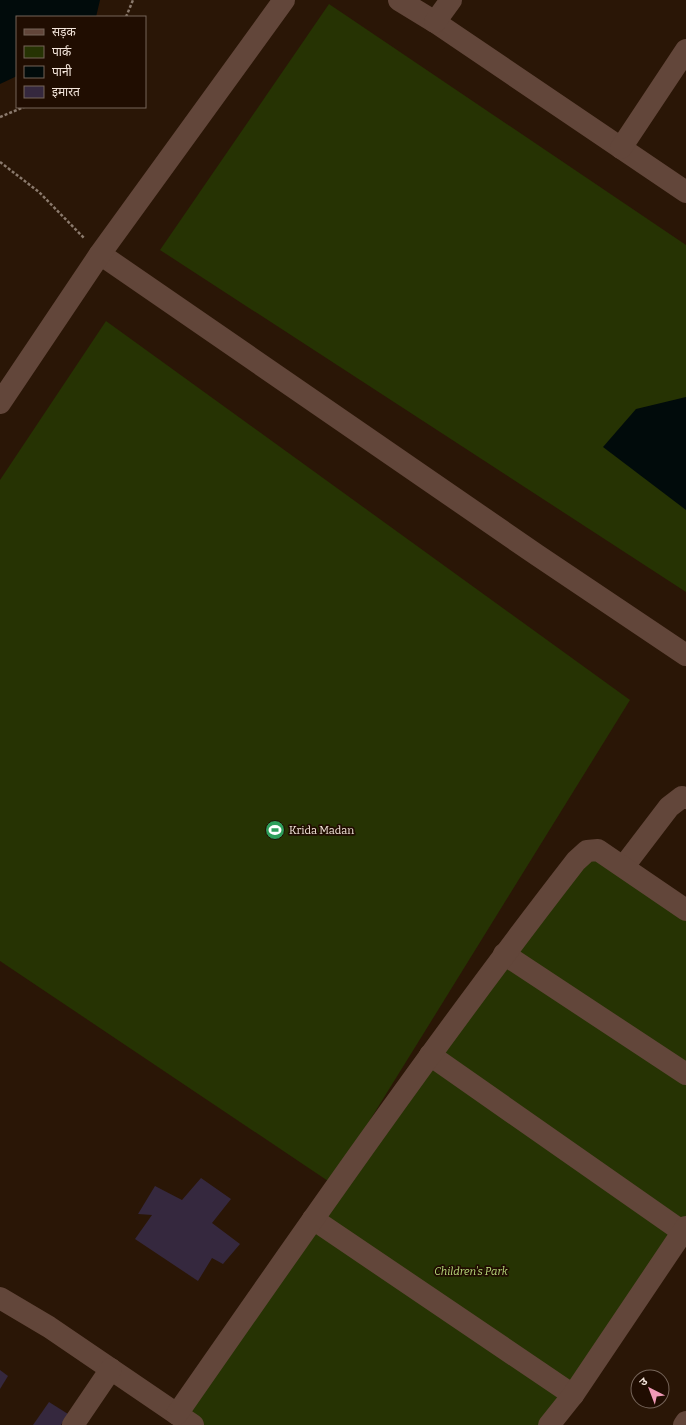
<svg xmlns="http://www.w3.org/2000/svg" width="686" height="1425" viewBox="0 0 686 1425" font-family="Bitter,'Noto Sans Devanagari',serif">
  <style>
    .green { fill: #263303 }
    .water { fill: #010b0b }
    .building { fill: #35283e }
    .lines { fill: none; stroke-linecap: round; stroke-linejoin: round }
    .path { stroke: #8b7a6d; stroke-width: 2.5; stroke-dasharray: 3 2; stroke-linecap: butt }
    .minor { stroke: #62463a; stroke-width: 22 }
    .labels { text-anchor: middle; stroke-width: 3.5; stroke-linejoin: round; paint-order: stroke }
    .poi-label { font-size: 11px; fill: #f4e6dc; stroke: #200d01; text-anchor: start }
    .park-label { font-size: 11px; font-style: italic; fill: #b9da7b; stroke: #200d01 }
  </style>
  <rect width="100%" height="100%" fill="#2a1606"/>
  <g class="green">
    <polygon points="329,4 686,245 686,592 160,250"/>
    <polygon points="106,321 630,700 331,1183 0,961 0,480"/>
    <polygon points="587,851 686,917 686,1227 549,1425 194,1425 177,1414"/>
  </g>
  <g class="water">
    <polygon points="0,0 100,0 96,17 17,17 17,76 0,84"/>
    <polygon points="686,397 686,510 603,447 636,409"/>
  </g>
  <g class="building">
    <polygon points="201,1178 231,1199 212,1223 240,1244 223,1264 212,1258 198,1281 135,1239 152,1215 138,1214 155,1186 182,1200"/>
    <polygon points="0,1370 8,1376 0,1389"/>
    <polygon points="49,1402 68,1414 61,1425 33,1425"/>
  </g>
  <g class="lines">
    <g class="path">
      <polyline points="126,17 133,0"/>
      <polyline points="0,117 24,107"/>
      <polyline points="0,162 39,192 84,238"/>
    </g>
    <g class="minor">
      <polyline points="399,0 435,22 686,192"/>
      <polyline points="435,22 451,0"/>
      <polyline points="621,148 686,50"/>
      <polyline points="100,254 537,555 686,655"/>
      <polyline points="0,403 100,254 284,0"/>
      <polyline points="624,866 669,807 682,797 686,798"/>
      <polyline points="504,954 686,1074"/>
      <polyline points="430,1055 683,1232"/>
      <polyline points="313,1219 573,1395"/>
      <polyline points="0,1298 49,1327 193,1425"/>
      <path d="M177,1414C307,1227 437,1040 576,861L587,851L598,850L686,910"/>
      <polyline points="73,1425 111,1369"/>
      <polyline points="549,1425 573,1395 686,1227"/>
      <polyline points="684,1425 686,1422"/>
    </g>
  </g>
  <defs>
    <symbol id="stadium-disc" viewBox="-11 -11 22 22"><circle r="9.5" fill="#2e9e5b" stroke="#200d01"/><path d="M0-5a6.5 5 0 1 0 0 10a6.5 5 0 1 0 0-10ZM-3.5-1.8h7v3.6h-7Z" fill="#fff"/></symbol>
  </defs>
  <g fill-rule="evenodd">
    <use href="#stadium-disc" x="264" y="819" width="22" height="22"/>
  </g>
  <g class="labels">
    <g class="poi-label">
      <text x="289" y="834">Krida Madan</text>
    </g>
    <g class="park-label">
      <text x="471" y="1275">Children's Park</text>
    </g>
  </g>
  <rect x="16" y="16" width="130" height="92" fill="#200d01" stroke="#756459"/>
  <rect x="24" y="29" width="20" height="6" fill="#62463a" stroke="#756459"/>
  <text x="52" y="36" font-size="12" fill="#f4e6dc">सड़क</text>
  <rect x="24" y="46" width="20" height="12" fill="#263303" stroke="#756459"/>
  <text x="52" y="56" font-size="12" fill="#f4e6dc">पार्क</text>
  <rect x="24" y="66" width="20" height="12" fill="#010b0b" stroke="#756459"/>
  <text x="52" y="76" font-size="12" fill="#f4e6dc">पानी</text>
  <rect x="24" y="86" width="20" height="12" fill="#35283e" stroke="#756459"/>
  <text x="52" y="96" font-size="12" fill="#f4e6dc">इमारत</text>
  <g transform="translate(650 1389) rotate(318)"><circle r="19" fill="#200d01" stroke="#756459"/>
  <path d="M0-3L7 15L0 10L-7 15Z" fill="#f09ab7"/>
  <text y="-6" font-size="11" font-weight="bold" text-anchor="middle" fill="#f4e6dc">उ</text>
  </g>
</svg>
